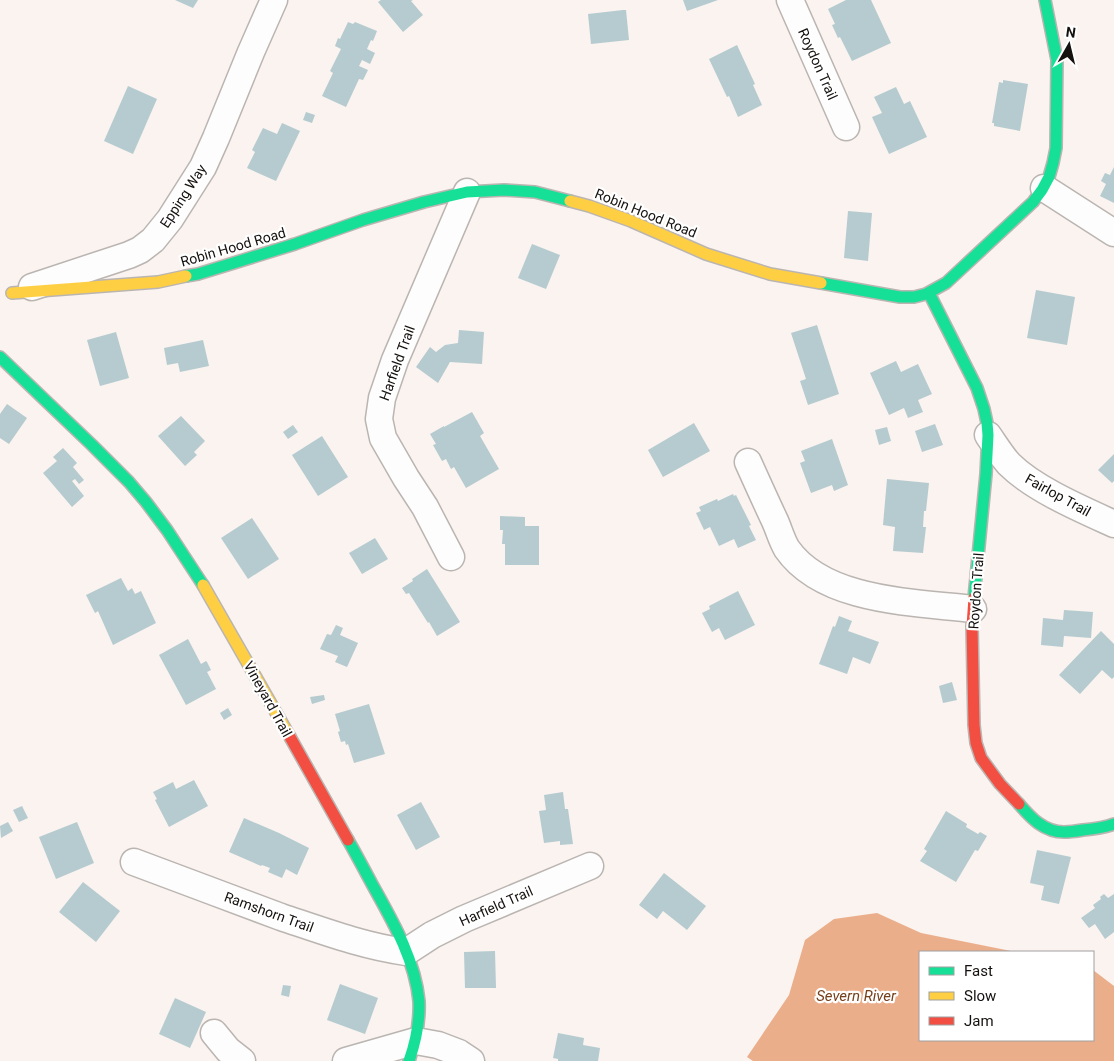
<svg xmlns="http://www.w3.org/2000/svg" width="1114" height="1061" viewBox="0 0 1114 1061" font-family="Roboto,sans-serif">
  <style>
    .water { fill: #ebae8b }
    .building { fill: #b5cbcf }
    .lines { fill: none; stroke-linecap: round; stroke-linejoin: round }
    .street-casing { stroke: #bbb5b2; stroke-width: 29 }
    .fast-casing { stroke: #bbb5b2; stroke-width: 14 }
    .slow-casing { stroke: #bbb5b2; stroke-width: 14 }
    .jam-casing { stroke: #bbb5b2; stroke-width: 14 }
    .street { stroke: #fefdfd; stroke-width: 26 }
    .fast { stroke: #16e098; stroke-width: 11 }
    .slow { stroke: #ffcf43; stroke-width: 11 }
    .jam { stroke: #f24e42; stroke-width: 11 }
    .labels { text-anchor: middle; stroke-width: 4.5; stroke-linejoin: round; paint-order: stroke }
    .street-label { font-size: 14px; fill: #15110f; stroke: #fff }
    .water-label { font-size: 15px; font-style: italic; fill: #77401d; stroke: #fff }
  </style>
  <rect width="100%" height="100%" fill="#faf3ef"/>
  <polygon class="water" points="877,913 921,933 1016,952 920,952 920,1040 1093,1040 1093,970 1114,986 1114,1061 753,1061 747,1057 789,995 805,940 834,919"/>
  <g class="building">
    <polygon points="175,0 198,0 193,8"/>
    <polygon points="381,0 413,0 411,1 423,15 403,32 378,2"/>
    <polygon points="683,0 718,0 687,11"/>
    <polygon points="846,0 871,0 891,43 852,61 840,37 838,38 832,25 835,24 828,9"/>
    <polygon points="623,10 626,10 629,40 591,44 588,14"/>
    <polygon points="348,22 353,24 355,22 377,31 373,41 371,40 367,49 375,53 370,64 362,60 359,66 368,70 363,80 359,79 346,107 322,96 333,73 330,71 341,49 335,46 338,38 340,39"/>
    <polygon points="737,45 755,84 753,85 762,105 738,117 729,96 727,97 709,59"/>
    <polygon points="1003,80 1028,84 1020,131 994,126 994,123 992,123 999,82 1003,83"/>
    <polygon points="128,86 157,99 133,154 104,141"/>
    <polygon points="896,87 904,104 910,101 927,137 889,154 872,117 882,113 874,97"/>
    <polygon points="306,112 315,115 312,123 303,120"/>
    <polygon points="282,123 300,131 276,181 247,168 255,152 252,150 263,128 277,134"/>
    <polygon points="1114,167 1114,203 1100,196 1106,184 1101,181 1105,173 1110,175"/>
    <polygon points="848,211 872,213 868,261 844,258"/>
    <polygon points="532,244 560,255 546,289 518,278"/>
    <polygon points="1036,290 1075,297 1067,345 1027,338"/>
    <polygon points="817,325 839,394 808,405 800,381 806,379 791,333"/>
    <polygon points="459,330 484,332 482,364 450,362 438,383 416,367 430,347 436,352 445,345 458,343"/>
    <polygon points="116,332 129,378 100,386 87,340"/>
    <polygon points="203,340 209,366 180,372 178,363 167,365 164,348"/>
    <polygon points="896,361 901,372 918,364 932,394 918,400 923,412 908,418 904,408 889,415 870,373"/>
    <polygon points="7,404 27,418 9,444 0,438 0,414"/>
    <polygon points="472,412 484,433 480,436 499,469 466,488 454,467 451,469 446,459 442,461 433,445 436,444 430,434 444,426 444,427"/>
    <polygon points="181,416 205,441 194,452 197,455 185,466 158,436"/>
    <polygon points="694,423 710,451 663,477 648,450"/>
    <polygon points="935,424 943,445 922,452 915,431"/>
    <polygon points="293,425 298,432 288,439 283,432"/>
    <polygon points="887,427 891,441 879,445 875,430"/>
    <polygon points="322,436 348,477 318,496 292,455"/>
    <polygon points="832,439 848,485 834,491 832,485 811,493 800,463 805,461 801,451"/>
    <polygon points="63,448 77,463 73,467 84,480 79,484 75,479 72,481 84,496 72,507 43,473 57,461 53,457"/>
    <polygon points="1114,454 1114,481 1112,483 1098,470"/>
    <polygon points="887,479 929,483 926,511 924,511 923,527 926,527 923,553 893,551 895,527 883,525"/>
    <polygon points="733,494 734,496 736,495 751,525 749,526 756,540 738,548 734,539 719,546 710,527 704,530 696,513 701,511 699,507 717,499 718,501"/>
    <polygon points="500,516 525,517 525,526 539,526 539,565 505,565 505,544 502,544 503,530 500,530"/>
    <polygon points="252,518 279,559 248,579 221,538"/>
    <polygon points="375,538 388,559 362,574 349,553"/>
    <polygon points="427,569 460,622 437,636 429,622 428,623 409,593 406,594 402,588 413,581 412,579"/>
    <polygon points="121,578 128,591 132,588 135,594 141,591 156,623 113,645 98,611 95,613 86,595"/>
    <polygon points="738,591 755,625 725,640 719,628 712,632 702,613 710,609 709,606"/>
    <polygon points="1064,610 1093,612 1091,638 1064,636 1063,647 1041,645 1043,618 1063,620"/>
    <polygon points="839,616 852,621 848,631 879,642 870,664 853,657 847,674 819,664 833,626 835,627"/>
    <polygon points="336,625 343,628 340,635 358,643 347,667 335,662 338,656 320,649 327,634 331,635"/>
    <polygon points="1101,631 1114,644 1114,677 1112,679 1102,670 1080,694 1059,675"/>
    <polygon points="188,639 201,664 206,661 207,662 211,670 207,672 216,689 186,705 159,655"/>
    <polygon points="952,682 957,700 943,703 939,686"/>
    <polygon points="324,695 325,700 312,704 310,697"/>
    <polygon points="369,704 385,754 354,763 348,744 346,745 345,741 341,742 338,732 340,731 335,714"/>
    <polygon points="228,708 232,715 224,720 220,713"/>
    <polygon points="194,780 208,806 169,827 155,800 157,799 153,792 173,782 176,789"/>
    <polygon points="563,792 565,809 568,809 573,844 560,845 560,841 544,843 539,811 546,810 544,795"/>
    <polygon points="421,802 440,837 416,850 397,815"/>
    <polygon points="22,806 28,818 19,822 13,810"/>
    <polygon points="946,811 967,824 966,827 978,834 980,832 987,836 978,851 975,850 956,882 920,861 927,851 924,849"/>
    <polygon points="244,818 279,833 309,848 297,875 286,869 282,878 268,872 270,868 262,865 261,866 229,852"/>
    <polygon points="8,822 13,831 1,838 0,826"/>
    <polygon points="77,822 94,863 56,879 39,837"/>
    <polygon points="1037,850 1071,857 1059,904 1041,900 1044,886 1030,883"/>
    <polygon points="664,873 706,906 687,930 663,911 657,919 639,905"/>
    <polygon points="83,882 120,911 96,942 59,912"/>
    <polygon points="1104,894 1108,898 1114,894 1114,932 1105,939 1095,924 1089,928 1081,918 1095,908 1093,905 1101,899 1100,897"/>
    <polygon points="495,951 496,988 465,988 464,952"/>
    <polygon points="340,984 378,998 365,1034 327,1020"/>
    <polygon points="283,985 291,986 289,997 281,995"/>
    <polygon points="175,998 206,1012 190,1048 159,1034"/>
    <polygon points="558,1033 584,1038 583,1045 600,1048 598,1061 558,1061 558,1059 553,1058"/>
  </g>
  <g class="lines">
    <defs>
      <g id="street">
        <polyline points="790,0 846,127"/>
        <polyline points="1044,188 1114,233"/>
        <polyline points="32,287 129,255 140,250 153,240 170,219 203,167 216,138 251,52 274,0"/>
        <path d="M988,435C995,445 1001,455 1009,464C1034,489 1081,509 1114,524"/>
        <path d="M748,462C757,482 766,502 775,521C779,530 782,541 787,549C824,602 914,602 973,609"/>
        <polyline points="451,557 425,507 406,478 383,438 379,419 382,398 395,360 467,192"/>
        <path d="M134,862C183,880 232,899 281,917C323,931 363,946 406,952L432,935L464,919L590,866"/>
        <polyline points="214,1033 228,1050 242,1061"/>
        <polyline points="346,1061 416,1041 438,1045 459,1053 471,1061"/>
      </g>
      <g id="fast">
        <polyline points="186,276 198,274 295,244 363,220 424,202 467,192 504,190 535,192 570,201"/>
        <polyline points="821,283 900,297 914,297 926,294 946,283 1033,202 1042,190 1049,177 1053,163 1056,148 1057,60 1045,0"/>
        <polyline points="929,293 977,388 984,409 987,423 988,435 986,474 974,598"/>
        <polyline points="0,357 92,445 129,482 146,502 167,530 203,585"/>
        <path d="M1019,804C1031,818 1044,832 1064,832C1070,832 1077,831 1083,830C1094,829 1104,828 1114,824"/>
        <path d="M348,840C356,854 364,869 372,884C392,920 415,959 419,1001C420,1022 416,1041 409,1061"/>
      </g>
      <g id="slow">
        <polyline points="570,201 589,206 631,221 706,254 770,274 821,283"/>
        <polyline points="12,293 158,282 186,276"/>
        <polyline points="203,585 290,737"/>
      </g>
      <g id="jam">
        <polyline points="974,598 972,626 974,725 976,743 981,758 1000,784 1019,804"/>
        <polyline points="290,737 348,840"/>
      </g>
    </defs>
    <use href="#street" class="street-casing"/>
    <use href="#fast" class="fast-casing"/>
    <use href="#slow" class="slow-casing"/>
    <use href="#jam" class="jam-casing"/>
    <use href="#street" class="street"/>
    <use href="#fast" class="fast"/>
    <use href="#slow" class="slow"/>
    <use href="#jam" class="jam"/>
  </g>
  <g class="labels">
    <g class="street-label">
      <text transform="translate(818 64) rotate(66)" y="5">Roydon Trail</text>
      <text transform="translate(183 196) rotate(-57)" y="5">Epping Way</text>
      <text transform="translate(646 213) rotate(22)" y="5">Robin Hood Road</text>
      <text transform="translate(233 247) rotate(-16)" y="5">Robin Hood Road</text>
      <text transform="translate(397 363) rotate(-70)" y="5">Harfield Trail</text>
      <text transform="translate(1058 495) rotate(29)" y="5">Fairlop Trail</text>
      <text transform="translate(976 591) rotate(-86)" y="5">Roydon Trail</text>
      <text transform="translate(268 699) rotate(61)" y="5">Vineyard Trail</text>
      <text transform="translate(496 906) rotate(-24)" y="5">Harfield Trail</text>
      <text transform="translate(269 912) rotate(20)" y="5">Ramshorn Trail</text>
    </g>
    <g class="water-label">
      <text x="856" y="1001">Severn River</text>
    </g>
  </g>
  <rect x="919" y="951" width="175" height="90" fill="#ffffff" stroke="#a1a09f"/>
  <rect x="929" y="967" width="25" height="8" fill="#16e098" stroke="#a1a09f"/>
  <text x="964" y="976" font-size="15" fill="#15110f">Fast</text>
  <rect x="929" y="992" width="25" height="8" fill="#ffcf43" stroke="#a1a09f"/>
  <text x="964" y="1001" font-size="15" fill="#15110f">Slow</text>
  <rect x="929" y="1017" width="25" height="8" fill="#f24e42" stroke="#a1a09f"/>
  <text x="964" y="1026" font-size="15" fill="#15110f">Jam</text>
  <g transform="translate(1069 45) rotate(8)" stroke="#ffffff" stroke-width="4" paint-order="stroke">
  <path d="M0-4L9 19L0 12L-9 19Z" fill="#15110f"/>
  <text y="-8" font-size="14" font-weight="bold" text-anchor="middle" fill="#15110f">N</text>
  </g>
</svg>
